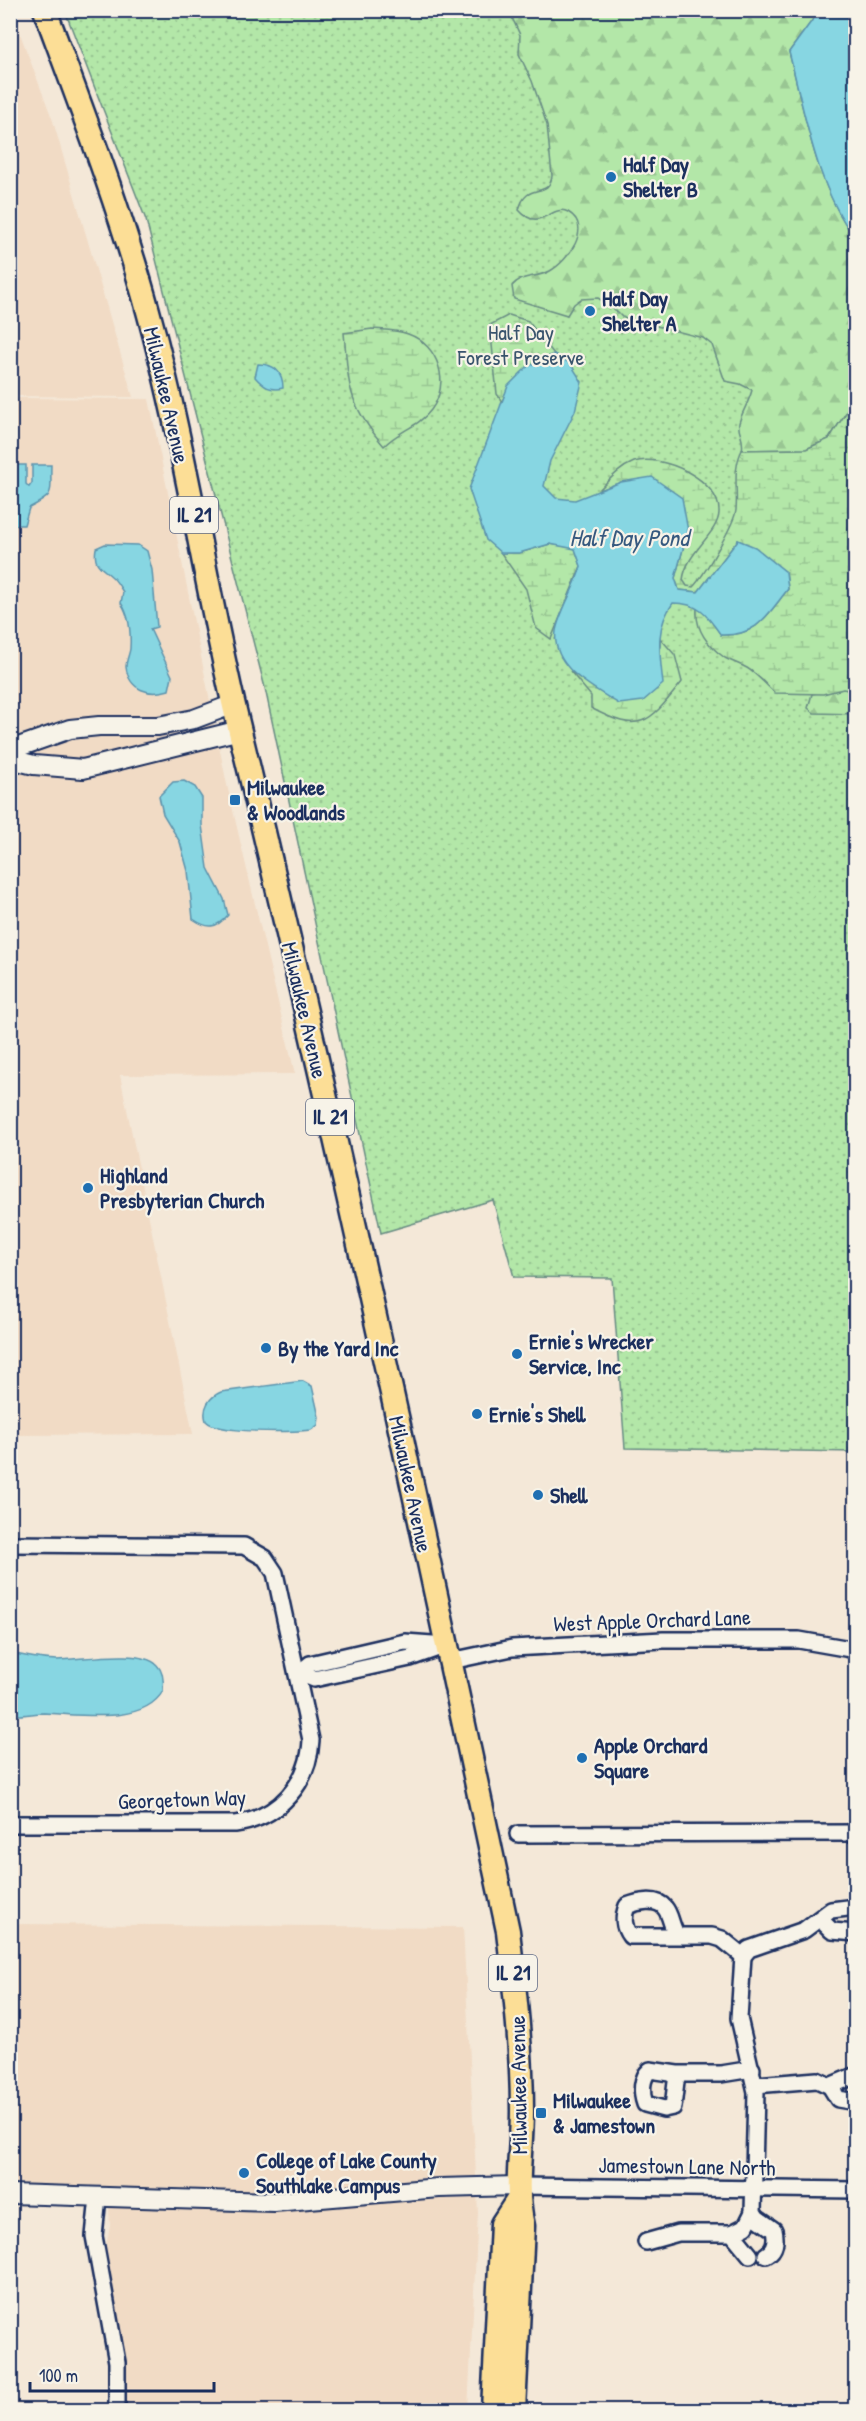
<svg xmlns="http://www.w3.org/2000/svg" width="866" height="2421" viewBox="0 0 866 2421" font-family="'Patrick Hand',sans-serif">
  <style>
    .built { fill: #f1dbc5 }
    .grass { fill: url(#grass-dots); stroke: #678b83; stroke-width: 1.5 }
    .forest { fill: url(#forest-firs); stroke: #678b83; stroke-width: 1.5 }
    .wetland { fill: url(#wetland-marsh); stroke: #678b83; stroke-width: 1.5 }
    .water { fill: #87d6e2; stroke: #5c93ad; stroke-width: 1.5 }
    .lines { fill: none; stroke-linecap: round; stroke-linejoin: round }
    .minor-casing { stroke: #1b2f5e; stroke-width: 20 }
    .tertiary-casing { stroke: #1b2f5e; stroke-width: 22 }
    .primary-casing { stroke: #1b2f5e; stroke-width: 27 }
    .minor { stroke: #f7f3e8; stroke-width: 15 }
    .tertiary { stroke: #f7f3e8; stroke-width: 18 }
    .primary { stroke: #fcde96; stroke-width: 22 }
    .poi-dot { fill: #1f6fb2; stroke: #f7f3e8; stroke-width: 2 }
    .labels { text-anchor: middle; stroke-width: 4.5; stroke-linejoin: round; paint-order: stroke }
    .shield { fill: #f7f3e8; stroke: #5d6a87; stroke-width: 1.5 }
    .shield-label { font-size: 21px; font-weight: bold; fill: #1b2f5e }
    .poi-label { font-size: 22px; font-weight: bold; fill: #1b2f5e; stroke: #f7f3e8; text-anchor: start }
    .park-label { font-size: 22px; fill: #39546d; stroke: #f7f3e8 }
    .street-label { font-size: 22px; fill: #1b2f5e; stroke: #f7f3e8 }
    .water-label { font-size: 24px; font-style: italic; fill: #36597f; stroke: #f7f3e8 }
  </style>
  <defs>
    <pattern id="grass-dots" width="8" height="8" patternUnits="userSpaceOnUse" patternTransform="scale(1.5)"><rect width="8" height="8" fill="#b3e7a8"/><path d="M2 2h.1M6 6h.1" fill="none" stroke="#99c693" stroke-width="1.8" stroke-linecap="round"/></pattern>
    <pattern id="forest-firs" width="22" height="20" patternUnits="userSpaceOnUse" patternTransform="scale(1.5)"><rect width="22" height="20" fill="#b3e7a8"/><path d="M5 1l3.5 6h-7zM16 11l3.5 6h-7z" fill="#99c693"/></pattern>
    <pattern id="wetland-marsh" width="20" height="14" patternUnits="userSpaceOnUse" patternTransform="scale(1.5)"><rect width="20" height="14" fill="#b3e7a8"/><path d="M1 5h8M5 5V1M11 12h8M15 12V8" fill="none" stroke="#99c693"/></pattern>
  </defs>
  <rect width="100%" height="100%" fill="#f4e8d8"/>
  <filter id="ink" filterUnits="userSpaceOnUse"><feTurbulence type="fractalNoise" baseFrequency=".0167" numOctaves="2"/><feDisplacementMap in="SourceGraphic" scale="12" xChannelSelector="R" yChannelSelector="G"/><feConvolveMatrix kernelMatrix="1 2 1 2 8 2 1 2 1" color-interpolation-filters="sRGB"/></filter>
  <g filter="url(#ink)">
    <g class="built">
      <polygon points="11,10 53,121 133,397 11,396"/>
      <polygon points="11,398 149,399 227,785 295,1074 120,1075 193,1434 11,1435"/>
      <polygon points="11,1924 463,1927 478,2213 468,2410 126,2410 106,2246 110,2226 108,2187 64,2191 11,2185"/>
    </g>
    <polygon class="grass" points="65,11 855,11 855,1452 625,1448 612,1278 514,1277 493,1200 381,1233 265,688 146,220"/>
    <g class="forest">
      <path d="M509,11H819L789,52C805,114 816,186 855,238V399L829,439L806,449L742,450C745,439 737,432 739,423C742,412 749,402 752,390L740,384L725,381L712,345L703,338L622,317L611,306L598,298L581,299L574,304L567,315L514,299L512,286C521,274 538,278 550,271C567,262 594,227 568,212C552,203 540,234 519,210C526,180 549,200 552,176L547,125L532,81L519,54L520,35Z"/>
      <polygon points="843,689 855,691 855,714 814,713 808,708 812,694"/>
    </g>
    <g class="wetland">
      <path d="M509,315L528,321L554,354C530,365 511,376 502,402L497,394L490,325Z"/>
      <path d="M372,329C383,330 397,330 408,334C439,345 451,384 431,410C418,427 400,430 384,446C347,403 349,387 344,333Z"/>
      <path d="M855,399V691L843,689L823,694L775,693C766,685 757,674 747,668C740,664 732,662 725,658C708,646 695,629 697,608L707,615L721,635C758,636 767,615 788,589L786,572L738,540L698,592L679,590L675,578L688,531L621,482L598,491C609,480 619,468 634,462C661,453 721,480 719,513C718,534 686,552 683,580L687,586L693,587C703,577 735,523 736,510C738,489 732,470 742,450L806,449L829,439Z"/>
      <polygon points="550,544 575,548 581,566 551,639 536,628 526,589 501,553 519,553"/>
      <path d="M660,638L675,655L682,682C649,723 641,735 591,708V696L570,671L619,703L660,646Z"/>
    </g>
    <g class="water">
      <path d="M819,11H855V238C816,186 805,114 789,52Z"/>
      <path d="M554,354L570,363L582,382L575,411L550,461L544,486L556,498L575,500L621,482L652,477L682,498L688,531L675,578L679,590L698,592L738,540L755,547L786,572L788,589C767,615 758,636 721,635C707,615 699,603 673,603C654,629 660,654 663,684L643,701L619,704C593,687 551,668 556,631C559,613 576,586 581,566L575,549L550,544L519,553H501L486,540L469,489L508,386L527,367Z"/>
      <path d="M258,364C275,364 283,372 283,388C270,391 264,387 255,377Z"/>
      <path d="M10,465H26V484L29,487L32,483V465H51C50,495 56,494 29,508L24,525H11Z"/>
      <path d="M105,544L138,545L147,551L152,570L157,627L150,629L172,676L169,690C150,696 129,691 126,667C126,661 129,655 130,649C131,633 130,616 121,603L123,592C120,587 116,580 111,576C100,566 93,565 96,548Z"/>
      <path d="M184,781L195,787L202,798V825L208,868L224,899L228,915C216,929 208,929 193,919L188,871L180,842L163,814L159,796L173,782Z"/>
      <path d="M303,1381L312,1386L319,1417L318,1425L311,1430C291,1432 218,1434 206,1421C202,1408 209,1397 221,1392Z"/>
      <path d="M10,1653C25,1656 42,1660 57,1660C80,1660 141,1648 157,1665C164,1672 164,1682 163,1691C143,1726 78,1714 44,1713C32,1713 22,1716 11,1715Z"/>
    </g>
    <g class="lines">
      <defs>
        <g id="minor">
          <path d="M10,1544L244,1546L265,1558L275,1573L311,1740C309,1783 279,1818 235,1824H10"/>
          <polyline points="451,1661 512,1648 663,1640 799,1640 856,1650"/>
          <polyline points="299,1673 310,1664 405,1642 446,1645"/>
          <polyline points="299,1673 314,1679 410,1658 441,1647"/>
          <polyline points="518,1834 856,1833"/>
          <polyline points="820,1919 832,1931 856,1933"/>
          <path d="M677,1935C671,1927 671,1915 665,1908C657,1897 637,1902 627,1906C623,1916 623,1927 630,1936H712L722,1939L743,1956"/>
          <path d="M743,1956L739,2018L756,2092L753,2212L757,2218L774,2230C776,2239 776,2250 766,2255"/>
          <polyline points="743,1956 749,1949 804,1930 831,1910 856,1907"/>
          <path d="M677,2074L650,2070C641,2078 641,2093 645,2104L664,2109L673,2107L677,2074H721L752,2069"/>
          <polyline points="755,2085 817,2080 830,2086 838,2099 856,2102"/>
          <polyline points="830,2086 856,2075"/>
          <polyline points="518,2186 856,2190"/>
          <polyline points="98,2197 94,2236 117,2362 117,2410"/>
          <polyline points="732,2233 746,2226 753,2212"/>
          <polyline points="646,2242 678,2233 732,2233 750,2255"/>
        </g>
        <g id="tertiary">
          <polyline points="10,750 70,729 99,726 158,726 194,719 234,704"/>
          <polyline points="10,759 34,765 83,769 240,730"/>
          <polyline points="10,2194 274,2202 439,2188 518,2186"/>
        </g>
        <g id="primary">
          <path d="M45,10C82,110 120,208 148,311C185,445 205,584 237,719C334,1121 422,1526 508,1931C515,1991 522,2051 522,2111C522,2150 514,2187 523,2226L514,2410"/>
          <polyline points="493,2410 502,2224 517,2201"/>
        </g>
      </defs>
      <use href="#minor" class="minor-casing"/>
      <use href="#tertiary" class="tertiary-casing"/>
      <use href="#primary" class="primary-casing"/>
      <use href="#minor" class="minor"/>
      <use href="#tertiary" class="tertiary"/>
      <use href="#primary" class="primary"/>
    </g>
  </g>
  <g class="poi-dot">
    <circle cx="611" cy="177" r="6"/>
    <circle cx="590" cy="311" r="6"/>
    <rect x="229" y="794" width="12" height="12" rx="3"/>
    <circle cx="88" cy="1188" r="6"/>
    <circle cx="266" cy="1348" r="6"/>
    <circle cx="517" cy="1354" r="6"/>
    <circle cx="477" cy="1414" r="6"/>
    <circle cx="538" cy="1495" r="6"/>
    <circle cx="582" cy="1758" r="6"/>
    <rect x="535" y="2107" width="12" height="12" rx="3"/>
    <circle cx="244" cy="2173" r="6"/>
  </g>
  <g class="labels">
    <g class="shield">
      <rect x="170" y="497" width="48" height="36" rx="4.5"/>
      <rect x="306" y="1099" width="48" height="36" rx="4.5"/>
      <rect x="489" y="1955" width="48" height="36" rx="4.5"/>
    </g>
    <g class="shield-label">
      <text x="194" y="522">IL 21</text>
      <text x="330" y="1124">IL 21</text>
      <text x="513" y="1980">IL 21</text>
    </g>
    <g class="poi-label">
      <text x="623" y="172">Half Day<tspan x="623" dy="25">Shelter B</tspan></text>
      <text x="602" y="306">Half Day<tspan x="602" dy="25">Shelter A</tspan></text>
      <text x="247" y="795">Milwaukee<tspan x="247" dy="25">&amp; Woodlands</tspan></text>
      <text x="100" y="1183">Highland<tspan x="100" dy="25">Presbyterian Church</tspan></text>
      <text x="529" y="1349">Ernie's Wrecker<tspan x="529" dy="25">Service, Inc</tspan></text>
      <text x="278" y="1356">By the Yard Inc</text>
      <text x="489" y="1422">Ernie's Shell</text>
      <text x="550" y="1503">Shell</text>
      <text x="594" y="1753">Apple Orchard<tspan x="594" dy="25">Square</tspan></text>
      <text x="553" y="2108">Milwaukee<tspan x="553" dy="25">&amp; Jamestown</tspan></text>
      <text x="256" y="2168">College of Lake County<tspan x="256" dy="25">Southlake Campus</tspan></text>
    </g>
    <g class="park-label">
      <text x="521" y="340">Half Day<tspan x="521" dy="25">Forest Preserve</tspan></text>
    </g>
    <g class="street-label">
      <text transform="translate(167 395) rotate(77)" y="8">Milwaukee Avenue</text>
      <text transform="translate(305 1010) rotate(77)" y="8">Milwaukee Avenue</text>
      <text transform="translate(411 1484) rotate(78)" y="8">Milwaukee Avenue</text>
      <text transform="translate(652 1620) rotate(-2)" y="8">West Apple Orchard Lane</text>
      <text transform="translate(182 1799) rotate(-2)" y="8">Georgetown Way</text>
      <text transform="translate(518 2085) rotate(-91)" y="8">Milwaukee Avenue</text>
      <text transform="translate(687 2166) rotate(1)" y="8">Jamestown Lane North</text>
    </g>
    <g class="water-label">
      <text x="629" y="546">Half Day Pond</text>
    </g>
  </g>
  <rect width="866" height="2421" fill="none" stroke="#f7f3e8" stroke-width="36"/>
  <rect x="18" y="18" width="830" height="2385" fill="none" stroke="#1b2f5e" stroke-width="2" filter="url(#ink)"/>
  <path d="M30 2382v9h184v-9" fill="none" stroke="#1b2f5e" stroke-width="3"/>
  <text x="39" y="2382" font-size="18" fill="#1b2f5e" stroke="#f7f3e8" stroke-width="4.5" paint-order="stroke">100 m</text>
</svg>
